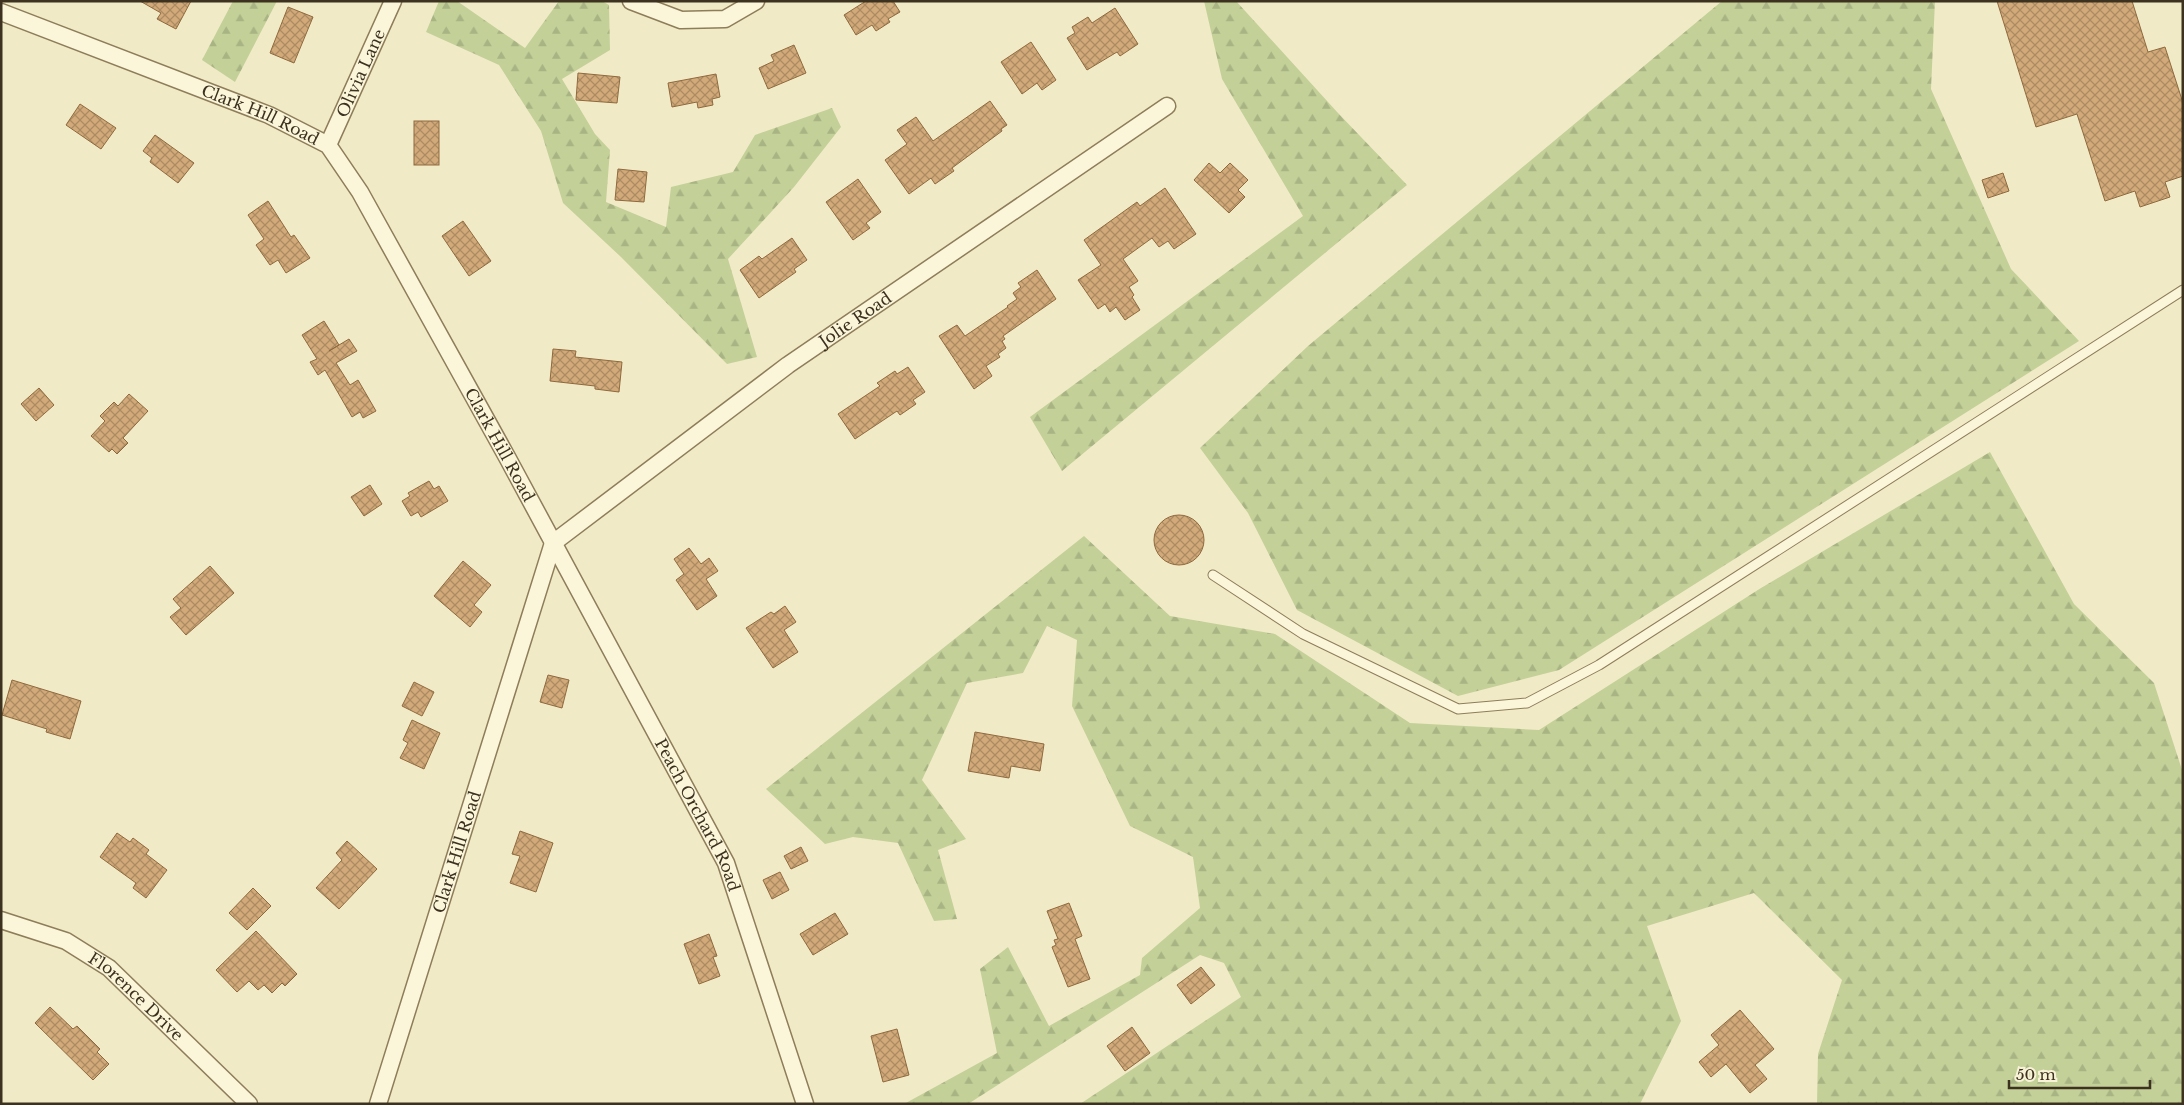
<svg xmlns="http://www.w3.org/2000/svg" width="2184" height="1105" viewBox="0 0 2184 1105" font-family="'Libre Baskerville',serif">
  <style>
    .forest { fill: url(#forest-firs) }
    .building { fill: url(#building-cross-hatch); stroke: #8f693e }
    .lines { fill: none; stroke-linecap: round; stroke-linejoin: round }
    .service-casing { stroke: #8e7d5a; stroke-width: 11 }
    .minor-casing { stroke: #8e7d5a; stroke-width: 19 }
    .service { stroke: #fbf6da; stroke-width: 9 }
    .minor { stroke: #fbf6da; stroke-width: 16 }
    .labels { text-anchor: middle; stroke-width: 4; stroke-linejoin: round; paint-order: stroke }
    .street-label { font-size: 16px; fill: #3d321f; stroke: #f8f3d6 }
  </style>
  <defs>
    <pattern id="forest-firs" width="22" height="20" patternUnits="userSpaceOnUse" patternTransform="scale(1.25)"><rect width="22" height="20" fill="#c3d199"/><path d="M5 1l3.5 6h-7zM16 11l3.5 6h-7z" fill="#a8b483"/></pattern>
    <pattern id="building-cross-hatch" width="8" height="8" patternUnits="userSpaceOnUse" patternTransform="scale(1.25)"><rect width="8" height="8" fill="#d2aa7a"/><path d="M0 0l8 8M0 8l8-8" fill="none" stroke="#ac8b63"/></pattern>
  </defs>
  <rect width="100%" height="100%" fill="#f1eac6"/>
  <g class="forest">
    <polygon points="233,1 277,1 235,82 202,60"/>
    <polygon points="439,1 457,1 525,48 559,1 602,1 609,5 610,50 562,79 595,134 610,150 606,202 666,227 671,187 733,172 755,135 832,108 841,127 794,187 728,259 757,357 727,364 621,257 563,203 541,131 499,65 426,32"/>
    <polygon points="1204,1 1236,1 1338,113 1407,185 1062,471 1030,417 1303,216 1222,79"/>
    <polygon points="1722,1 1935,1 1931,89 2011,269 2079,341 1559,670 1458,696 1297,610 1248,513 1200,448 1308,346"/>
    <polygon points="1990,452 2074,604 2154,683 2183,773 2183,1104 1817,1104 1818,1054 1842,980 1754,893 1647,926 1681,1021 1640,1104 1080,1104 1241,997 1224,963 1200,955 968,1104 904,1104 997,1053 980,969 1008,947 1049,1026 1140,975 1142,958 1200,908 1193,857 1130,826 1072,706 1077,640 1047,626 1023,673 967,683 922,780 966,839 938,850 957,919 934,921 898,843 853,837 825,844 766,789 1084,536 1170,616 1275,634 1410,723 1539,730 1761,588"/>
  </g>
  <g class="building">
    <polygon points="140,1 191,1 176,29 157,19 161,13"/>
    <polygon points="866,1 893,1 900,12 888,19 890,22 876,31 872,25 856,35 844,15"/>
    <polygon points="1997,1 2132,1 2148,52 2165,47 2183,103 2183,176 2165,182 2170,197 2140,207 2135,191 2105,201 2077,114 2036,127"/>
    <polygon points="288,7 313,17 294,63 270,53"/>
    <polygon points="1115,8 1138,44 1120,56 1117,52 1087,70 1067,38 1075,33 1072,27 1088,17 1092,23"/>
    <polygon points="1031,42 1056,80 1042,90 1037,83 1022,94 1001,62"/>
    <polygon points="794,45 806,73 768,89 759,68 774,61 771,55"/>
    <polygon points="578,73 620,77 617,103 576,100"/>
    <polygon points="716,74 720,97 712,99 713,105 698,108 697,102 672,107 668,83"/>
    <polygon points="990,101 1007,125 1001,129 1002,131 952,168 954,171 935,184 931,178 909,194 885,160 907,144 897,130 916,117 933,141"/>
    <polygon points="80,104 116,128 101,149 66,125"/>
    <rect x="414" y="121" width="25" height="44"/>
    <polygon points="155,135 194,163 178,183 150,162 152,158 143,151"/>
    <polygon points="1209,163 1220,173 1230,163 1248,180 1238,190 1245,197 1229,213 1194,180"/>
    <polygon points="618,169 647,172 644,202 615,200"/>
    <polygon points="2003,173 2009,191 1988,198 1982,180"/>
    <polygon points="858,179 881,212 866,223 870,228 853,240 826,202"/>
    <polygon points="1165,188 1196,234 1174,249 1168,241 1159,247 1152,238 1123,259 1138,281 1129,287 1134,295 1132,297 1140,310 1125,320 1116,307 1110,312 1105,304 1098,309 1078,280 1101,265 1084,240 1137,202 1140,206"/>
    <polygon points="268,201 291,237 294,235 310,258 286,273 278,260 270,265 256,245 264,239 248,215"/>
    <polygon points="463,221 491,261 469,276 442,236"/>
    <polygon points="792,238 807,260 794,269 796,272 759,298 740,270 759,256 762,259"/>
    <polygon points="1037,270 1056,299 1003,336 1005,339 1002,341 1006,348 998,354 1000,357 986,366 992,376 974,389 939,336 957,325 965,336 1008,307 1007,306 1017,299 1013,293 1021,287 1018,283"/>
    <polygon points="324,321 339,345 329,351 349,339 357,351 336,363 350,385 358,380 376,411 363,418 360,412 352,417 325,370 318,375 310,362 317,359 302,335"/>
    <polygon points="553,349 576,351 575,357 622,362 619,392 595,389 595,386 550,381"/>
    <polygon points="908,367 925,392 913,400 916,404 900,415 897,411 855,439 838,414 880,386 877,383 895,371 897,374"/>
    <polygon points="39,388 54,405 36,421 21,404"/>
    <polygon points="129,394 148,411 123,438 128,443 117,454 112,449 109,452 91,436 105,421 100,416 114,402 118,406"/>
    <polygon points="429,481 434,489 439,486 448,501 421,517 418,512 411,516 402,501 410,496 408,493"/>
    <polygon points="370,485 382,504 364,516 351,497"/>
    <circle cx="1179" cy="540" r="25"/>
    <polygon points="689,548 701,564 709,558 718,571 706,579 717,596 697,610 676,580 684,574 674,559"/>
    <polygon points="463,561 491,585 474,605 482,612 470,627 434,596"/>
    <polygon points="210,566 234,593 186,635 170,617 181,608 173,599"/>
    <polygon points="785,606 796,622 784,630 798,652 773,668 746,628 771,612 774,614"/>
    <polygon points="548,675 569,680 562,708 540,702"/>
    <polygon points="12,680 81,701 70,739 46,732 47,729 2,715"/>
    <polygon points="414,682 434,692 422,716 402,706"/>
    <polygon points="412,720 440,733 424,769 400,758 408,743 403,740"/>
    <polygon points="975,732 1044,744 1040,771 1011,766 1009,778 968,771"/>
    <polygon points="520,831 553,843 536,892 510,883 520,856 512,854"/>
    <polygon points="117,833 130,842 133,838 149,850 146,854 167,870 146,898 133,888 136,883 100,857"/>
    <polygon points="347,841 377,869 339,909 316,888 342,860 336,853"/>
    <polygon points="801,847 808,861 791,869 784,856"/>
    <polygon points="780,872 789,890 772,899 763,880"/>
    <polygon points="253,888 271,906 247,930 229,913"/>
    <polygon points="1069,903 1082,936 1075,939 1090,979 1068,987 1052,947 1056,945 1054,940 1058,939 1047,911"/>
    <polygon points="835,913 848,934 813,955 800,934"/>
    <polygon points="256,931 297,974 285,986 282,983 272,993 264,985 258,990 249,981 237,992 216,970"/>
    <polygon points="709,934 717,956 713,957 720,976 699,984 684,944"/>
    <polygon points="1201,967 1215,985 1191,1004 1177,985"/>
    <polygon points="50,1007 73,1029 77,1026 100,1049 97,1052 109,1064 93,1080 35,1023"/>
    <polygon points="1740,1010 1774,1049 1755,1065 1767,1079 1750,1093 1726,1064 1711,1077 1699,1062 1719,1045 1711,1035"/>
    <polygon points="1132,1027 1150,1053 1125,1071 1107,1046"/>
    <polygon points="897,1029 909,1075 883,1082 871,1036"/>
  </g>
  <g class="lines">
    <defs>
      <polyline id="service" points="1213,575 1303,634 1458,709 1527,703 1599,665 2183,290"/>
      <g id="minor">
        <polyline points="631,1 681,20 725,19 756,1"/>
        <path id="s1" d="M1,12L269,115L328,145L360,192L507,457L726,863L805,1104"/>
        <path id="s2" d="M328,145L393,1"/>
        <path id="s3" d="M553,543L788,365L1167,106"/>
        <path id="s4" d="M1,920L66,941L109,968L249,1104"/>
        <path id="s5" d="M378,1104L553,543"/>
      </g>
    </defs>
    <use href="#service" class="service-casing"/>
    <use href="#minor" class="minor-casing"/>
    <use href="#service" class="service"/>
    <use href="#minor" class="minor"/>
  </g>
  <g class="labels">
    <g class="street-label">
      <text dy="6" stroke="none"><textPath href="#s2" startOffset="79">Olivia Lane</textPath></text>
      <text dy="6" stroke="none"><textPath href="#s1" startOffset="279">Clark Hill Road</textPath></text>
      <text dy="6" stroke="none"><textPath href="#s3" startOffset="376">Jolie Road</textPath></text>
      <text dy="6" stroke="none"><textPath href="#s1" startOffset="699">Clark Hill Road</textPath></text>
      <text dy="6" stroke="none"><textPath href="#s1" startOffset="1119">Peach Orchard Road</textPath></text>
      <text dy="6" stroke="none"><textPath href="#s5" startOffset="264">Clark Hill Road</textPath></text>
      <text dy="6" stroke="none"><textPath href="#s4" startOffset="158">Florence Drive</textPath></text>
    </g>
  </g>
  <rect width="2184" height="1105" fill="none" stroke="#3d321f" stroke-width="5"/>
  <path d="M2009 1080v8h141v-8" fill="none" stroke="#3d321f" stroke-width="2.5"/>
  <text x="2016" y="1080" font-size="15" fill="#3d321f" stroke="#f8f3d6" stroke-width="4" paint-order="stroke">50 m</text>
</svg>
